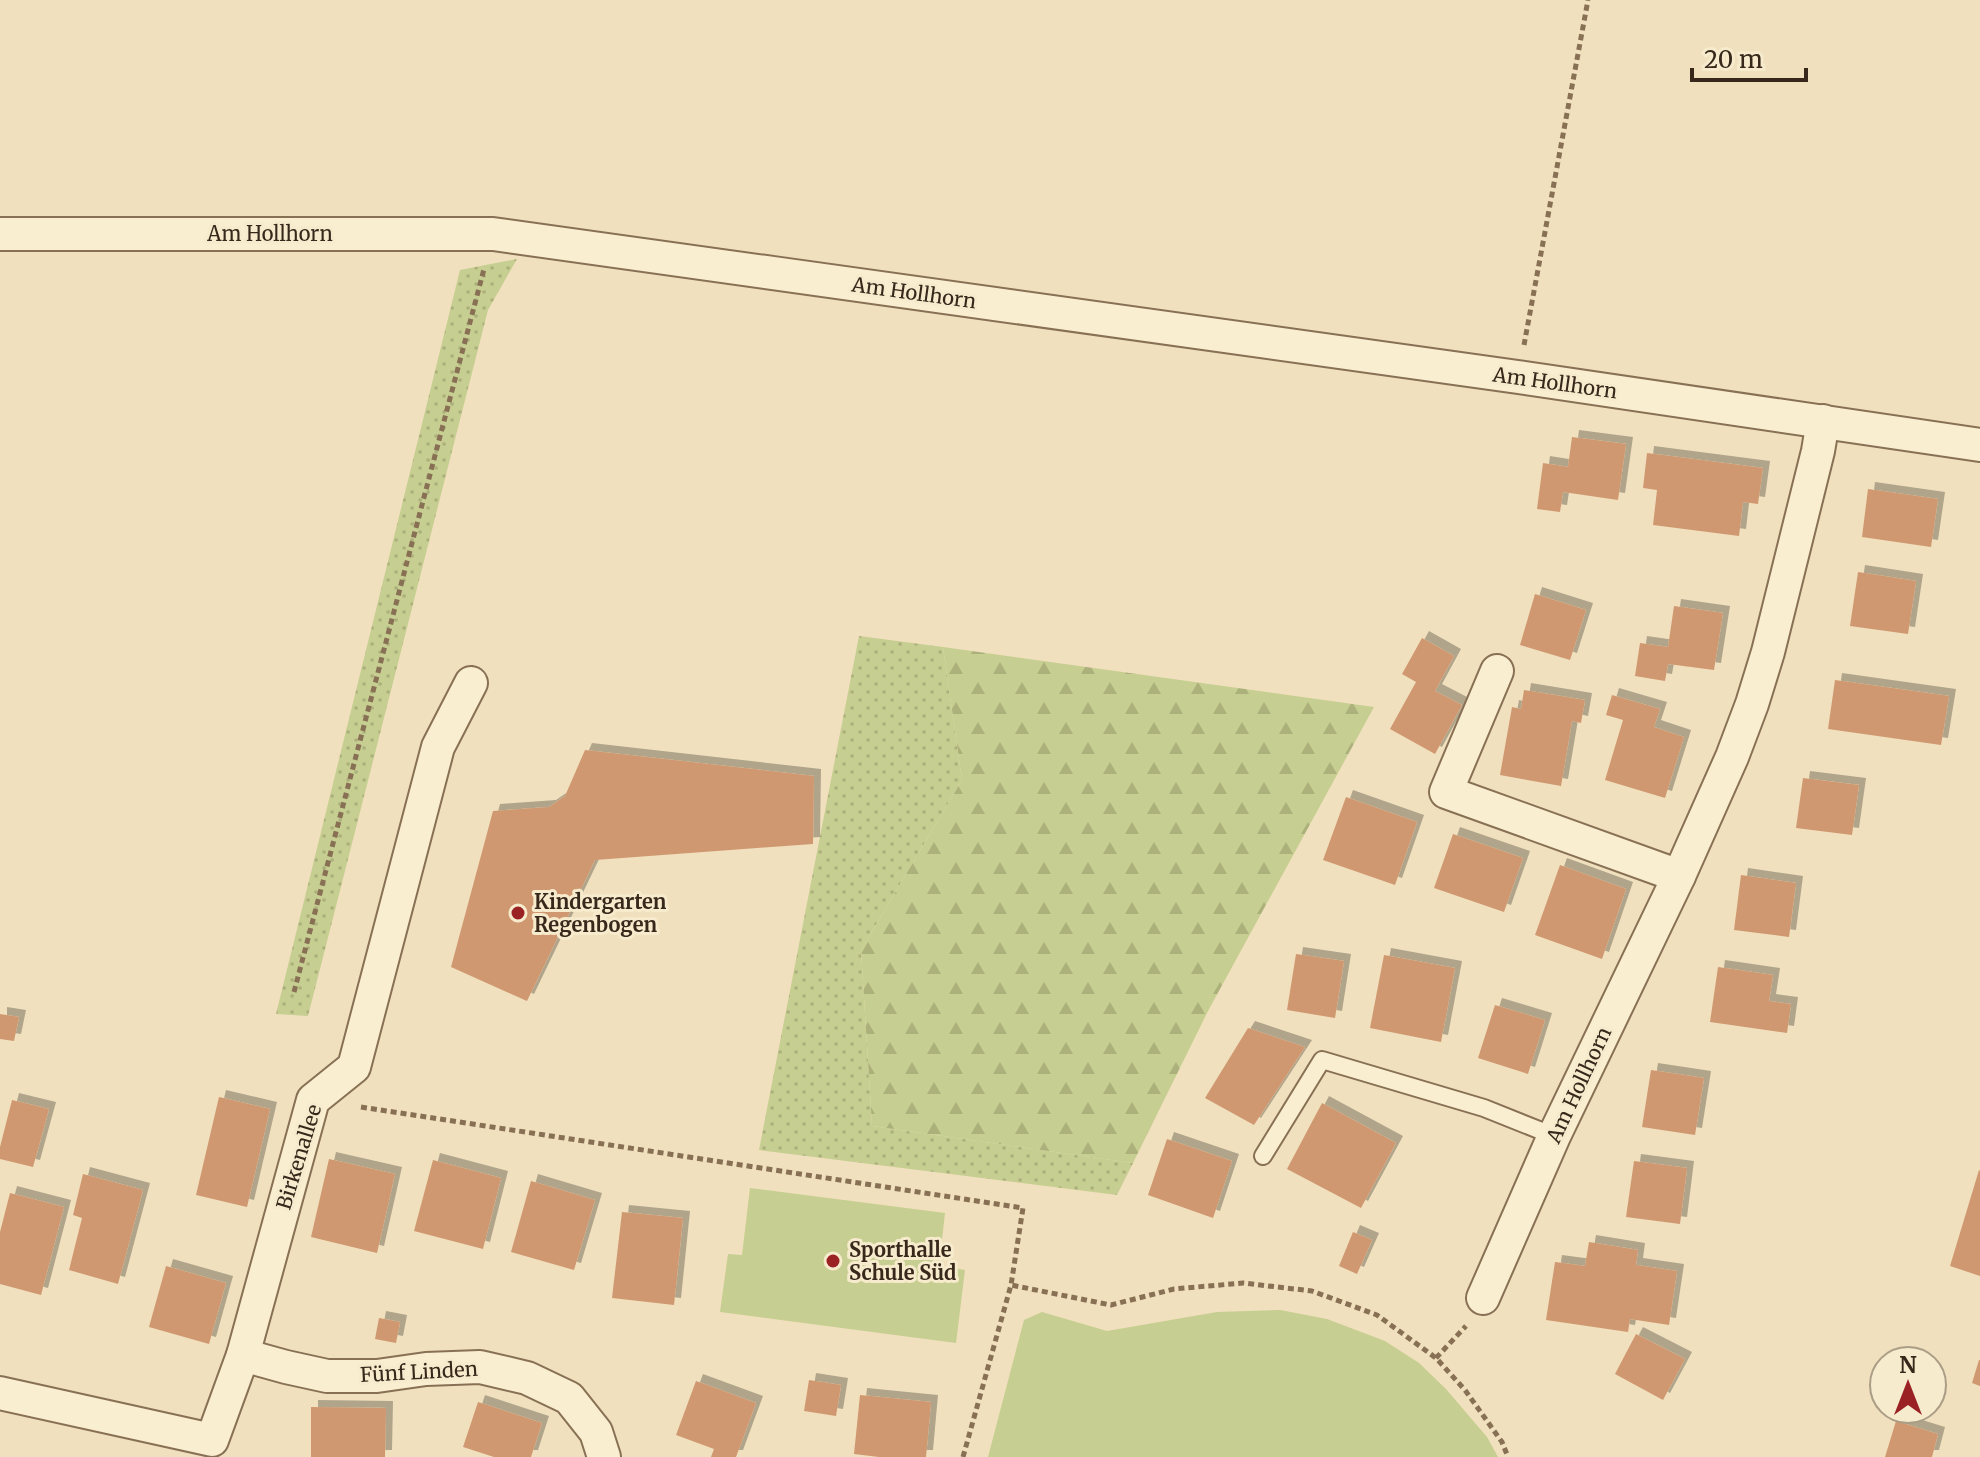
<svg xmlns="http://www.w3.org/2000/svg" width="1980" height="1457" viewBox="0 0 1980 1457" font-family="Merriweather,serif">
  <style>
    .grass { fill: url(#grass-dots) }
    .forest { fill: url(#forest-firs) }
    .park { fill: #c7ce91 }
    .building { fill: #d09871; filter: url(#shadow) }
    .lines { fill: none; stroke-linecap: round; stroke-linejoin: round }
    .service-casing { stroke: #887055; stroke-width: 20 }
    .minor-casing { stroke: #887055; stroke-width: 36 }
    .path { stroke: #887055; stroke-width: 5; stroke-dasharray: 6 4; stroke-linecap: butt }
    .service { stroke: #faeed0; stroke-width: 16 }
    .minor { stroke: #faeed0; stroke-width: 32 }
    .poi-dot { fill: #9a2224; stroke: #f7ebcd; stroke-width: 3 }
    .labels { text-anchor: middle; stroke-width: 6; stroke-linejoin: round; paint-order: stroke }
    .street-label { font-size: 20px; fill: #37281b; stroke: #f7ebcd }
    .poi-label { font-size: 20px; font-weight: bold; fill: #37281b; stroke: #f7ebcd; text-anchor: start }
  </style>
  <defs>
    <pattern id="grass-dots" width="8" height="8" patternUnits="userSpaceOnUse" patternTransform="scale(2)"><rect width="8" height="8" fill="#c7ce91"/><path d="M2 2h.1M6 6h.1" fill="none" stroke="#acb17c" stroke-width="1.8" stroke-linecap="round"/></pattern>
    <pattern id="forest-firs" width="22" height="20" patternUnits="userSpaceOnUse" patternTransform="scale(2)"><rect width="22" height="20" fill="#c7ce91"/><path d="M5 1l3.5 6h-7zM16 11l3.5 6h-7z" fill="#acb17c"/></pattern>
    <filter id="shadow"><feDropShadow dx="7" dy="-7" stdDeviation="0" flood-color="#0004"/></filter>
  </defs>
  <rect width="100%" height="100%" fill="#f0e0bd"/>
  <g class="grass">
    <polygon points="517,259 488,310 308,1016 276,1014 460,270"/>
    <polygon points="859,636 943,647 962,780 861,950 872,1126 1133,1163 1117,1195 759,1150"/>
  </g>
  <polygon class="forest" points="943,647 1374,707 1208,1011 1133,1163 872,1126 861,950 962,780"/>
  <g class="park">
    <polygon points="750,1188 945,1213 939,1266 965,1270 956,1343 720,1312 728,1254 742,1255"/>
    <polygon points="1280,1310 1327,1319 1385,1341 1419,1363 1446,1389 1487,1437 1498,1457 988,1457 1024,1320 1042,1312 1107,1331 1217,1312"/>
  </g>
  <g class="building">
    <polygon points="1572,437 1626,444 1618,500 1563,492 1560,512 1537,509 1543,463 1568,467"/>
    <polygon points="1647,453 1763,468 1758,504 1743,502 1739,536 1653,525 1657,490 1643,488"/>
    <polygon points="1868,489 1938,499 1931,547 1862,537"/>
    <polygon points="1858,572 1916,581 1908,634 1850,626"/>
    <polygon points="1535,594 1586,610 1570,660 1520,645"/>
    <polygon points="1674,606 1723,613 1714,670 1668,664 1665,681 1635,676 1640,643 1668,647"/>
    <polygon points="1422,638 1454,656 1435,691 1462,705 1435,754 1390,729 1416,682 1402,674"/>
    <polygon points="1835,680 1949,696 1941,745 1828,729"/>
    <polygon points="1524,690 1585,700 1581,723 1572,721 1561,786 1500,775 1512,707 1521,709"/>
    <polygon points="1612,695 1660,709 1654,727 1684,737 1665,798 1605,780 1623,720 1606,715"/>
    <polygon points="585,750 814,776 813,844 595,860 527,1001 451,967 493,811 549,807 565,796"/>
    <polygon points="1803,778 1859,785 1852,835 1796,828"/>
    <polygon points="1346,797 1417,822 1395,885 1323,860"/>
    <polygon points="1453,834 1523,858 1504,912 1434,888"/>
    <polygon points="1560,865 1626,889 1602,959 1535,935"/>
    <polygon points="1741,875 1796,883 1789,937 1734,930"/>
    <polygon points="1296,954 1344,961 1335,1018 1287,1010"/>
    <polygon points="1384,955 1455,968 1441,1042 1370,1028"/>
    <polygon points="1718,967 1773,975 1769,1001 1791,1004 1787,1033 1710,1022"/>
    <polygon points="1495,1005 1545,1020 1528,1074 1478,1058"/>
    <polygon points="0,1014 19,1017 14,1041 0,1039"/>
    <polygon points="1248,1028 1305,1047 1254,1125 1205,1098"/>
    <polygon points="1651,1070 1704,1078 1695,1135 1642,1127"/>
    <polygon points="219,1097 270,1109 247,1207 196,1195"/>
    <polygon points="12,1100 49,1109 33,1167 0,1159 0,1147"/>
    <polygon points="1322,1103 1396,1143 1361,1208 1287,1169"/>
    <polygon points="1167,1139 1232,1161 1213,1218 1148,1195"/>
    <polygon points="329,1159 395,1174 377,1253 311,1237"/>
    <polygon points="433,1160 501,1178 483,1249 414,1231"/>
    <polygon points="1634,1161 1687,1168 1680,1224 1626,1217"/>
    <polygon points="1979,1170 1980,1171 1980,1276 1950,1266"/>
    <polygon points="83,1174 143,1190 118,1284 69,1270 82,1218 73,1215"/>
    <polygon points="531,1181 595,1200 574,1270 511,1252"/>
    <polygon points="10,1193 64,1207 41,1295 0,1284 0,1232"/>
    <polygon points="622,1212 683,1218 674,1305 612,1298"/>
    <polygon points="1353,1232 1372,1240 1357,1274 1339,1266"/>
    <polygon points="1589,1242 1638,1250 1636,1265 1677,1271 1669,1325 1630,1319 1628,1332 1546,1320 1555,1262 1585,1266"/>
    <polygon points="166,1266 226,1283 209,1344 149,1327"/>
    <polygon points="379,1318 400,1322 396,1343 375,1339"/>
    <polygon points="1636,1334 1685,1359 1663,1400 1615,1374"/>
    <polygon points="1979,1360 1980,1360 1980,1386 1972,1383"/>
    <polygon points="809,1380 841,1385 836,1416 804,1411"/>
    <polygon points="696,1381 756,1403 736,1457 711,1457 714,1449 676,1435"/>
    <polygon points="860,1395 931,1402 926,1457 879,1457 854,1454"/>
    <polygon points="478,1402 542,1423 531,1457 494,1457 463,1447"/>
    <polygon points="311,1407 386,1408 385,1457 311,1457"/>
    <polygon points="1896,1421 1938,1434 1932,1457 1885,1457"/>
  </g>
  <g class="lines">
    <defs>
      <polyline id="service" points="1263,1156 1322,1060 1484,1108 1554,1136"/>
      <g id="minor">
        <polyline points="0,234 493,234 1518,377 1980,445"/>
        <polyline points="1497,671 1446,792 1679,876"/>
        <polyline points="1483,1298 1554,1136 1679,876 1732,757 1752,704 1768,652 1818,451 1823,421"/>
        <polyline points="243,1355 286,1367 327,1376 377,1376 426,1369 480,1367 527,1378 569,1398 596,1432 604,1457"/>
        <polyline points="0,1393 212,1440 243,1355 313,1100 354,1067 438,747 471,683"/>
      </g>
    </defs>
    <use href="#service" class="service-casing"/>
    <use href="#minor" class="minor-casing"/>
    <g class="path">
      <polyline points="1524,345 1588,0"/>
      <polyline points="294,992 484,269"/>
      <polyline points="361,1107 1023,1208 1011,1285"/>
      <polyline points="1436,1358 1466,1326"/>
      <polyline points="963,1457 1011,1285 1111,1305 1174,1289 1243,1283 1312,1291 1377,1315 1436,1358 1465,1390 1502,1442 1508,1457"/>
    </g>
    <use href="#service" class="service"/>
    <use href="#minor" class="minor"/>
  </g>
  <g class="poi-dot">
    <circle cx="518" cy="913" r="8"/>
    <circle cx="833" cy="1261" r="8"/>
  </g>
  <g class="labels">
    <g class="street-label">
      <text x="270" y="241">Am Hollhorn</text>
      <text transform="translate(914 293) rotate(8)" y="7">Am Hollhorn</text>
      <text transform="translate(1555 383) rotate(8)" y="7">Am Hollhorn</text>
      <text transform="translate(1579 1085) rotate(-65)" y="7">Am Hollhorn</text>
      <text transform="translate(299 1157) rotate(-73)" y="7">Birkenallee</text>
      <text transform="translate(419 1372) rotate(-3)" y="7">Fünf Linden</text>
    </g>
    <g class="poi-label">
      <text x="534" y="909">Kindergarten<tspan x="534" dy="23">Regenbogen</tspan></text>
      <text x="849" y="1257">Sporthalle<tspan x="849" dy="23">Schule Süd</tspan></text>
    </g>
  </g>
  <g transform="translate(1908 1385)"><circle r="38" fill="#f7ebcd" stroke="#aa9d86" stroke-width="2"/>
  <path d="M0-6L14 30L0 20L-14 30Z" fill="#9a2224"/>
  <text y="-12" font-size="22" font-weight="bold" text-anchor="middle" fill="#37281b">N</text>
  </g>
  <path d="M1692 68v12h114v-12" fill="none" stroke="#37281b" stroke-width="4"/>
  <text x="1704" y="68" font-size="24" fill="#37281b" stroke="#f7ebcd" stroke-width="6" paint-order="stroke">20 m</text>
</svg>
